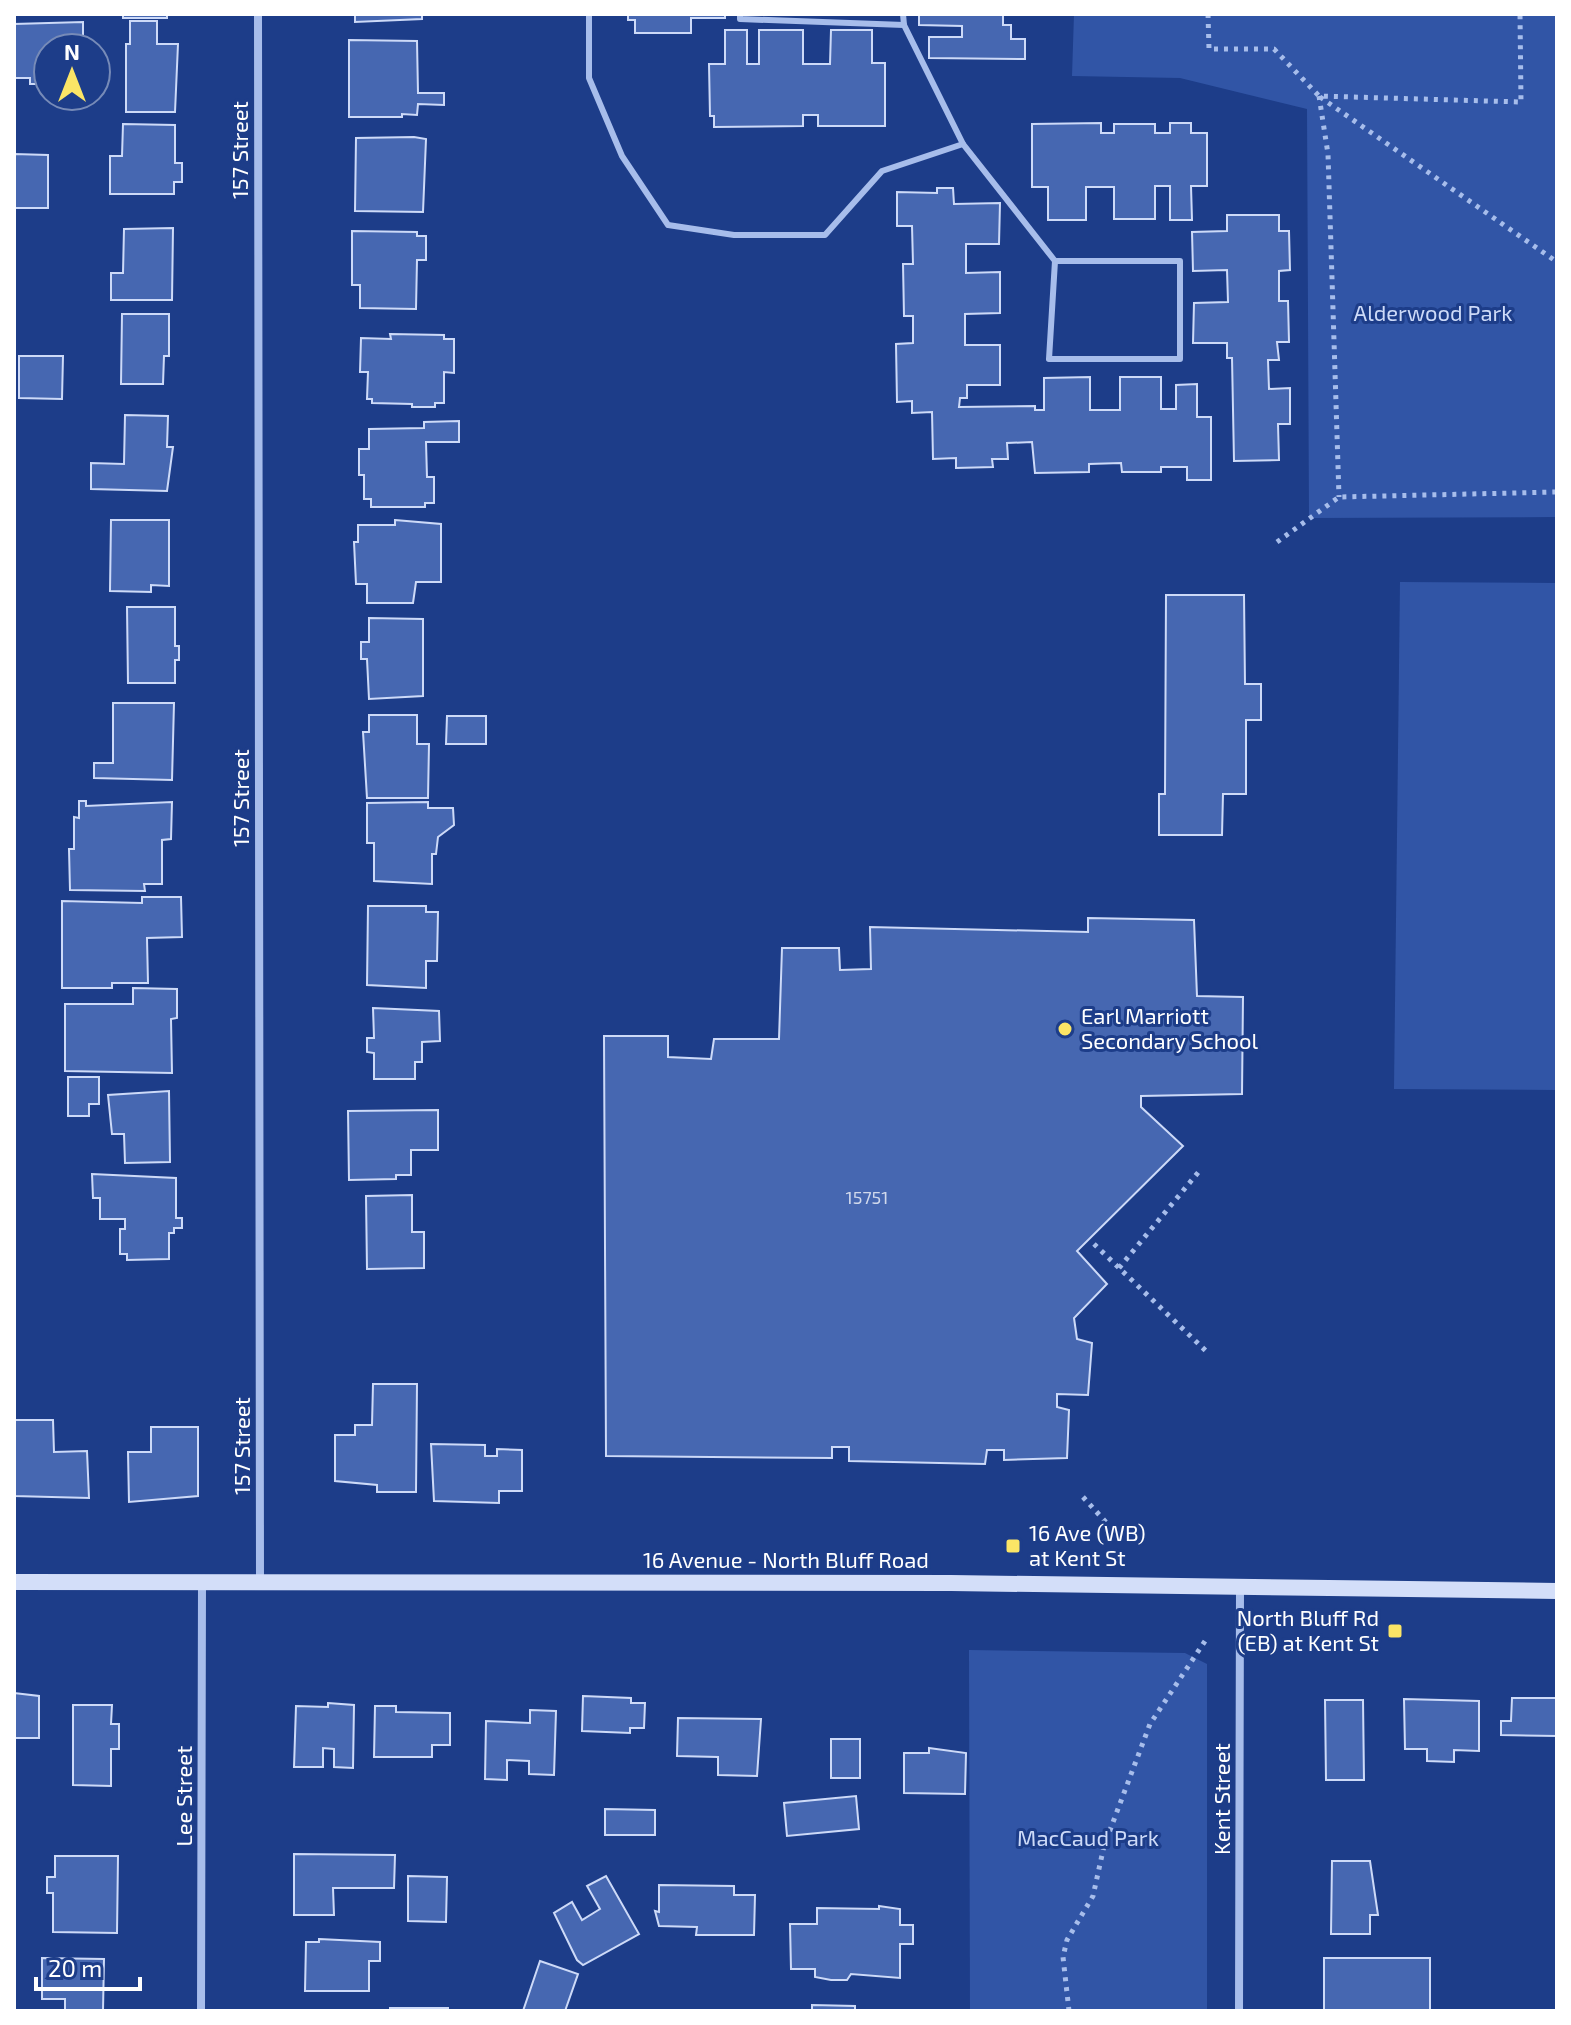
<svg xmlns="http://www.w3.org/2000/svg" width="1571" height="2025" viewBox="0 0 1571 2025" font-family="'Exo 2',sans-serif">
  <style>
    .green { fill: #3155a6 }
    .building { fill: #4667b1; stroke: #cddaf8; stroke-width: 2 }
    .lines { fill: none; stroke-linecap: round; stroke-linejoin: round }
    .path { stroke: #a7bdeb; stroke-width: 5; stroke-dasharray: 4 6; stroke-linecap: butt }
    .lane { stroke: #a7bdeb; stroke-width: 6 }
    .street { stroke: #a7bdeb; stroke-width: 8 }
    .secondary { stroke: #d3def9; stroke-width: 16 }
    .poi-dot { fill: #fbe566; stroke: #1d3d89; stroke-width: 3 }
    .labels { text-anchor: middle; stroke-width: 6; stroke-linejoin: round; paint-order: stroke }
    .number-label { font-size: 18px; fill: #d1d9ec }
    .street-label { font-size: 22px; fill: #fff; stroke: #1d3d89 }
    .park-label { font-size: 22px; fill: #cddaf8; stroke: #1d3d89 }
    .poi-label { font-size: 22px; fill: #fff; stroke: #1d3d89; text-anchor: start }
  </style>
  <rect width="100%" height="100%" fill="#1d3d89"/>
  <g class="green">
    <polygon points="1074,14 1557,14 1557,517 1309,518 1307,109 1180,78 1072,76"/>
    <polygon points="1400,582 1557,583 1557,1090 1394,1089"/>
    <polygon points="969,1650 1185,1653 1207,1664 1207,2011 970,2011"/>
  </g>
  <g class="building">
    <rect x="123" y="14" width="44" height="4"/>
    <polygon points="355,14 422,14 422,19 355,22"/>
    <polygon points="628,14 725,14 725,18 691,18 691,33 635,33 635,20 628,20"/>
    <polygon points="919,14 1003,14 1003,25 1011,25 1011,39 1025,39 1025,59 929,58 929,37 962,37 962,26 919,25"/>
    <polygon points="130,21 157,21 157,44 178,44 175,112 126,112 126,44 130,44"/>
    <polygon points="83,22 83,40 52,41 52,48 48,48 48,78 44,78 44,84 30,84 30,78 14,78 14,24"/>
    <polygon points="725,30 747,30 747,64 759,64 759,30 803,30 803,64 830,64 831,30 872,30 872,63 885,63 885,126 818,126 818,115 803,115 803,126 714,127 714,116 710,116 709,64 725,64"/>
    <polygon points="349,40 417,41 418,93 444,93 444,105 418,104 417,115 402,114 402,117 349,117"/>
    <polygon points="1101,123 1101,133 1114,133 1114,124 1155,124 1155,133 1170,133 1170,123 1191,123 1191,133 1207,133 1207,186 1191,186 1192,220 1170,220 1170,186 1155,186 1155,219 1114,219 1114,187 1086,187 1086,220 1048,220 1048,187 1032,187 1032,124"/>
    <polygon points="123,124 175,125 175,163 182,163 182,182 174,182 174,194 110,194 110,156 122,156"/>
    <polygon points="414,137 426,139 423,212 355,211 356,138"/>
    <polygon points="14,154 48,155 48,208 14,208"/>
    <polygon points="937,188 953,188 954,204 1000,203 999,244 966,244 966,273 1000,272 1000,313 965,314 965,345 1000,345 1000,385 967,385 967,398 960,398 959,407 1035,406 1035,410 1044,410 1044,378 1090,377 1090,410 1120,410 1120,377 1161,377 1161,409 1176,409 1176,385 1197,384 1197,417 1211,417 1211,480 1187,480 1187,467 1161,467 1161,472 1122,472 1121,463 1089,464 1089,472 1035,473 1032,442 1007,443 1008,459 992,459 993,467 956,468 956,458 933,459 932,412 912,413 912,401 897,402 896,344 913,343 913,316 904,316 903,264 913,264 912,226 897,226 897,192 937,193"/>
    <polygon points="1227,215 1279,215 1279,231 1289,231 1290,270 1279,271 1279,301 1288,301 1289,342 1277,342 1279,360 1268,360 1269,389 1290,388 1290,424 1278,424 1279,460 1234,461 1232,358 1227,358 1227,343 1193,343 1194,303 1228,302 1227,270 1193,271 1192,232 1227,231"/>
    <polygon points="173,228 172,300 111,300 111,273 123,273 124,229"/>
    <polygon points="352,231 417,232 417,236 426,236 426,260 417,260 416,309 360,308 360,285 352,285"/>
    <polygon points="122,314 169,314 169,356 164,356 163,384 121,384"/>
    <polygon points="390,334 444,335 444,339 454,339 454,373 444,372 444,403 435,403 435,407 412,407 412,404 372,403 372,399 367,399 368,372 360,372 361,338 391,339"/>
    <polygon points="19,356 63,356 62,399 19,398"/>
    <polygon points="125,415 168,416 167,447 173,447 167,491 91,489 91,463 124,464"/>
    <polygon points="459,421 459,442 426,442 427,477 434,477 434,503 425,503 425,507 371,507 371,499 364,499 364,475 359,475 359,449 369,449 369,429 424,428 424,422"/>
    <polygon points="111,520 169,520 169,586 151,585 151,592 110,591"/>
    <polygon points="395,520 441,524 441,582 416,582 413,603 367,603 367,584 356,584 354,542 358,542 358,525 395,525"/>
    <polygon points="1166,595 1244,595 1245,684 1261,684 1261,720 1246,720 1246,794 1223,794 1222,835 1159,835 1159,794 1165,794"/>
    <polygon points="127,607 175,607 175,646 179,646 179,660 175,660 175,683 128,683"/>
    <polygon points="369,618 423,619 423,696 369,699 367,659 361,659 361,642 369,642"/>
    <polygon points="113,703 174,703 172,780 94,778 94,763 113,763"/>
    <polygon points="369,715 417,715 417,744 429,744 428,798 367,798 363,732 369,732"/>
    <polygon points="447,716 486,716 486,744 446,744"/>
    <polygon points="79,801 86,801 86,806 172,802 171,839 162,840 162,884 144,884 145,891 70,890 69,849 74,849 74,817 79,818"/>
    <polygon points="428,802 428,808 453,808 454,825 438,837 436,854 432,854 432,884 374,881 374,843 367,843 367,803"/>
    <polygon points="142,897 181,897 182,937 147,938 148,983 112,983 112,988 62,988 62,901 142,903"/>
    <polygon points="368,906 426,906 426,912 438,912 437,961 426,961 426,988 367,985"/>
    <polygon points="1088,918 1194,920 1197,996 1243,997 1242,1094 1141,1096 1141,1107 1183,1146 1077,1251 1107,1284 1074,1318 1077,1339 1092,1343 1088,1395 1057,1394 1057,1407 1069,1410 1067,1458 1004,1460 1004,1450 987,1450 985,1464 849,1461 849,1447 832,1447 832,1458 606,1456 604,1036 668,1036 668,1057 711,1059 714,1039 779,1039 782,948 839,948 840,970 871,969 870,927 1088,932"/>
    <polygon points="133,988 177,989 177,1018 171,1019 172,1073 65,1071 65,1004 133,1004"/>
    <polygon points="373,1008 439,1011 440,1041 422,1042 422,1062 415,1062 415,1079 374,1079 374,1053 367,1052 367,1038 374,1038"/>
    <polygon points="68,1077 99,1077 99,1104 89,1104 89,1116 68,1116"/>
    <polygon points="169,1091 170,1162 125,1163 124,1134 112,1134 108,1095"/>
    <polygon points="438,1110 438,1150 411,1150 411,1175 396,1175 396,1179 349,1180 348,1111"/>
    <polygon points="92,1174 176,1178 176,1218 182,1218 182,1228 174,1228 174,1233 169,1233 169,1259 127,1260 127,1254 120,1254 120,1229 125,1229 125,1219 100,1219 100,1198 93,1198"/>
    <polygon points="412,1195 412,1232 424,1232 424,1268 367,1269 366,1196"/>
    <polygon points="373,1384 417,1384 416,1492 377,1492 377,1485 335,1481 335,1435 355,1435 355,1425 372,1425"/>
    <polygon points="14,1420 53,1420 54,1452 87,1451 89,1498 14,1496"/>
    <polygon points="151,1427 198,1427 198,1496 129,1502 128,1452 151,1452"/>
    <polygon points="431,1444 485,1445 485,1456 497,1456 497,1449 522,1450 522,1491 499,1491 499,1503 434,1501"/>
    <polygon points="14,1693 39,1696 39,1738 14,1738"/>
    <polygon points="583,1696 631,1698 631,1703 645,1703 644,1728 630,1728 630,1733 582,1731"/>
    <polygon points="1512,1698 1557,1698 1557,1736 1501,1735 1501,1721 1511,1721"/>
    <polygon points="1404,1699 1479,1701 1479,1751 1454,1750 1454,1762 1427,1761 1427,1749 1405,1749"/>
    <polygon points="1325,1700 1363,1700 1364,1780 1326,1780"/>
    <polygon points="328,1703 354,1705 353,1768 334,1767 334,1749 323,1748 323,1767 294,1767 296,1706 328,1707"/>
    <polygon points="73,1705 112,1705 111,1724 119,1724 119,1749 111,1749 111,1786 73,1785"/>
    <polygon points="375,1706 396,1706 396,1712 450,1713 450,1745 432,1745 432,1757 374,1757"/>
    <polygon points="530,1710 556,1711 554,1775 529,1774 529,1761 507,1760 507,1780 485,1779 486,1721 530,1723"/>
    <polygon points="678,1718 761,1719 757,1776 718,1775 718,1757 677,1756"/>
    <rect x="831" y="1739" width="29" height="39"/>
    <polygon points="929,1748 966,1753 965,1794 904,1793 904,1753 929,1753"/>
    <polygon points="856,1796 859,1829 787,1836 784,1803"/>
    <polygon points="605,1809 655,1810 655,1835 605,1835"/>
    <polygon points="294,1854 395,1855 394,1888 333,1888 334,1915 294,1915"/>
    <polygon points="55,1856 118,1856 117,1933 53,1932 53,1893 47,1893 47,1877 55,1877"/>
    <polygon points="1332,1861 1370,1861 1378,1915 1370,1915 1370,1934 1331,1934"/>
    <polygon points="408,1876 447,1877 446,1922 408,1921"/>
    <polygon points="606,1876 639,1934 583,1965 577,1960 554,1913 572,1902 582,1920 600,1909 587,1886"/>
    <polygon points="659,1885 734,1886 734,1895 755,1895 754,1935 696,1935 697,1927 659,1926 655,1911 659,1912"/>
    <polygon points="879,1906 900,1909 900,1925 913,1925 913,1944 900,1944 900,1978 851,1974 847,1980 831,1980 815,1977 815,1969 791,1969 790,1924 817,1924 817,1908 879,1909"/>
    <polygon points="319,1939 380,1942 380,1961 369,1961 369,1991 305,1991 306,1942 319,1942"/>
    <polygon points="42,1958 104,1959 103,2011 65,2011 65,1999 42,1999"/>
    <rect x="1324" y="1958" width="106" height="53"/>
    <polygon points="540,1961 578,1974 565,2011 523,2011"/>
    <polygon points="812,2005 855,2006 855,2011 812,2011"/>
    <rect x="390" y="2008" width="58" height="3"/>
  </g>
  <g class="lines">
    <g class="path">
      <polyline points="1208,14 1209,49 1274,49 1319,96 1521,102 1520,14"/>
      <polyline points="1319,96 1328,154 1339,497"/>
      <polyline points="1320,97 1557,262"/>
      <polyline points="1277,542 1339,497 1557,492"/>
      <polyline points="1094,1244 1206,1351"/>
      <polyline points="1119,1268 1201,1169"/>
      <polyline points="1083,1497 1123,1541"/>
      <polyline points="1069,2011 1063,1957 1067,1940 1093,1896 1104,1846 1150,1724 1205,1641"/>
    </g>
    <g class="lane">
      <polyline points="589,14 589,78 622,156 668,225 734,235 825,235 882,171 963,144"/>
      <polyline points="740,14 740,19 904,25"/>
      <polyline points="903,14 904,25 963,144 1055,261 1049,359 1180,359 1180,261 1055,261"/>
    </g>
    <g class="street">
      <polyline points="258,14 260,1582"/>
      <polyline points="201,2011 202,1583"/>
      <polyline points="1239,2011 1240,1587"/>
    </g>
    <polyline class="secondary" points="14,1582 951,1583 1557,1591"/>
  </g>
  <g class="poi-dot">
    <circle cx="1065" cy="1029" r="8"/>
    <rect x="1005" y="1538" width="16" height="16" rx="4"/>
    <rect x="1387" y="1623" width="16" height="16" rx="4"/>
  </g>
  <g class="labels">
    <g class="number-label">
      <text x="867" y="1204">15751</text>
    </g>
    <g class="street-label">
      <text transform="translate(240 150) rotate(-90)" y="8">157 Street</text>
      <text transform="translate(241 798) rotate(-90)" y="8">157 Street</text>
      <text transform="translate(242 1446) rotate(-90)" y="8">157 Street</text>
      <text x="786" y="1568">16 Avenue - North Bluff Road</text>
      <text transform="translate(184 1796) rotate(-90)" y="8">Lee Street</text>
      <text transform="translate(1222 1799) rotate(-90)" y="8">Kent Street</text>
    </g>
    <g class="park-label">
      <text x="1433" y="321">Alderwood Park</text>
      <text x="1088" y="1846">MacCaud Park</text>
    </g>
    <g class="poi-label">
      <text x="1081" y="1024">Earl Marriott<tspan x="1081" dy="25">Secondary School</tspan></text>
      <text x="1029" y="1541">16 Ave (WB)<tspan x="1029" dy="25">at Kent St</tspan></text>
      <text x="1379" y="1626" text-anchor="end">North Bluff Rd<tspan x="1379" dy="25">(EB) at Kent St</tspan></text>
    </g>
  </g>
  <rect width="1571" height="2025" fill="none" stroke="#ffffff" stroke-width="32"/>
  <g transform="translate(72 72)"><circle r="38" fill="#1d3d89" stroke="#778bb8" stroke-width="2"/>
  <path d="M0-6L14 30L0 20L-14 30Z" fill="#fbe566"/>
  <text y="-12" font-size="22" font-weight="bold" text-anchor="middle" fill="#ffffff">N</text>
  </g>
  <path d="M36 1977v12h104v-12" fill="none" stroke="#ffffff" stroke-width="4"/>
  <text x="48" y="1977" font-size="24" fill="#ffffff" stroke="#1d3d89" stroke-width="6" paint-order="stroke">20 m</text>
</svg>
